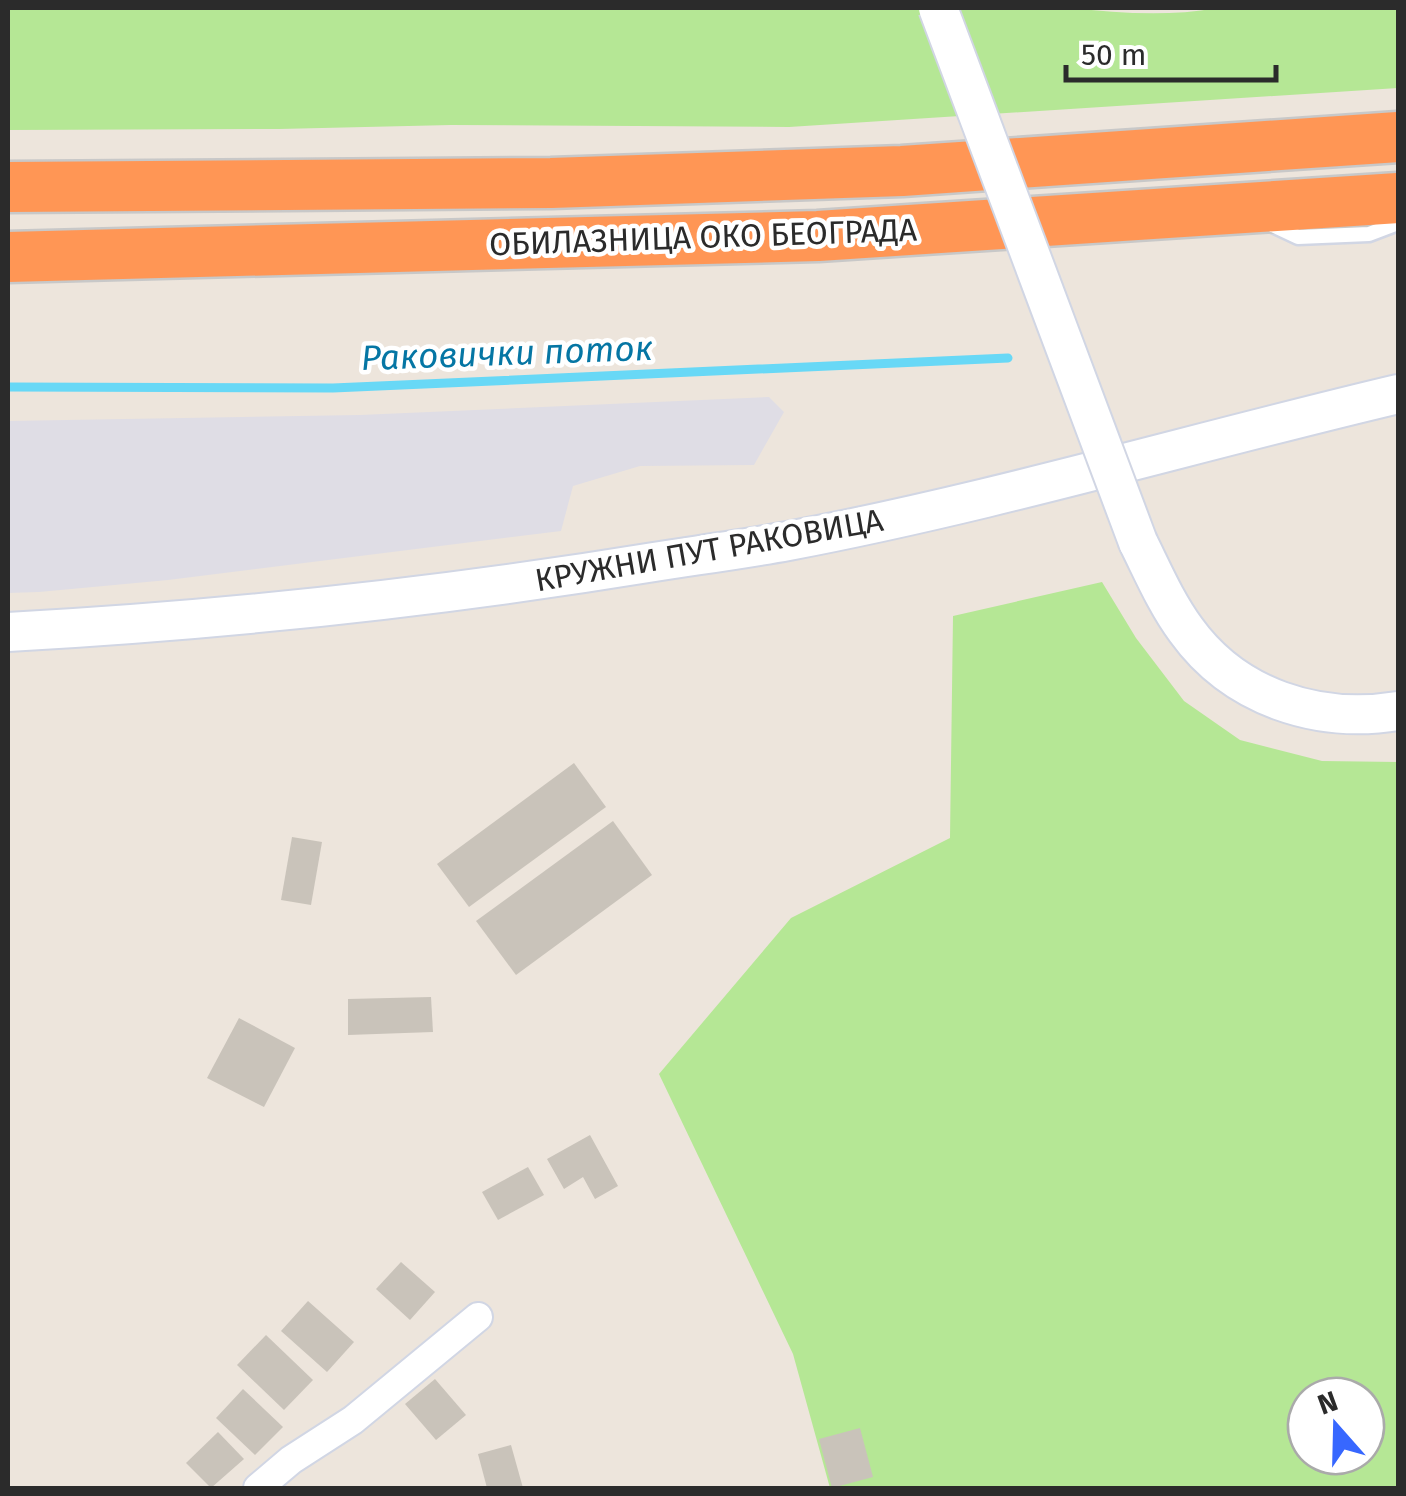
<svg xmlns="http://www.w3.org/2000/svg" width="1406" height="1496" viewBox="0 0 1406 1496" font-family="'Fira Sans',sans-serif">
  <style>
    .industrial { fill: #dfdde5 }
    .green { fill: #b5e795; fill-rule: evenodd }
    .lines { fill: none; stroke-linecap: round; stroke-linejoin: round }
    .stream { stroke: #68d8f6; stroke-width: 9 }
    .building { fill: #c9c3ba }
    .lane-casing { stroke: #d1d6e4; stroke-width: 19 }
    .street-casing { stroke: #d1d6e4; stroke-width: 32 }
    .secondary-casing { stroke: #d1d6e4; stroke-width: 42 }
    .highway-casing { stroke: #c8c8c8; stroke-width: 55 }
    .lane { stroke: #fff; stroke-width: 14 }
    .street { stroke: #fff; stroke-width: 28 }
    .secondary { stroke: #fff; stroke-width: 38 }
    .highway { stroke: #ff9655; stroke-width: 50 }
    .secondary-bridge-casing { stroke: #d1d6e4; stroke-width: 42; stroke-linecap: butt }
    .secondary-bridge { stroke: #fff; stroke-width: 38 }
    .labels { text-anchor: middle; stroke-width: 9; stroke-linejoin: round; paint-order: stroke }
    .street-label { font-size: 32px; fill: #2b2b2b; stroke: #fff }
    .water-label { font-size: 35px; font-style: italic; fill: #0576a4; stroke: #fff }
  </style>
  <rect width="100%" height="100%" fill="#ede5dc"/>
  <polygon class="industrial" points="769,397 784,412 754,465 640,466 573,486 561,531 168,580 39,592 8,593 8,421 360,415"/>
  <g class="green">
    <path d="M8,8H1070C1120,13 1167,17 1217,8H1398V88L789,127L451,125L279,129L8,130Z"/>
    <path d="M1102,582L1136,638L1184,701L1240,740L1322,761L1398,762V1488H830L793,1354L659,1074L791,918L950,838L953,616ZM1306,1396H1366V1456H1306Z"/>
  </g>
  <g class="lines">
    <polyline class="stream" points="8,387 333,388 1008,358"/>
  </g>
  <g class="building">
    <polygon points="574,763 606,807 469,907 437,864"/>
    <polygon points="613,821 652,875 516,975 476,921"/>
    <polygon points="292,837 322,842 311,905 281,900"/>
    <polygon points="431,997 433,1032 348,1035 348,999"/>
    <polygon points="239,1018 295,1048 264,1107 207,1078"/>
    <polygon points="590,1135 618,1186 595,1199 583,1177 564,1189 547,1159"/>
    <polygon points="528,1167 544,1195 498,1220 482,1192"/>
    <polygon points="401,1262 435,1292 410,1320 376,1289"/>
    <polygon points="308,1301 354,1342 327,1372 281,1331"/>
    <polygon points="266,1335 313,1380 284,1410 237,1365"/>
    <polygon points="435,1379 466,1415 436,1440 405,1404"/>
    <polygon points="243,1389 283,1427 255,1455 216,1418"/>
    <polygon points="860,1428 873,1477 832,1488 819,1439"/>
    <polygon points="218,1432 244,1459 211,1488 186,1463"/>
    <polygon points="511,1445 523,1488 487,1488 478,1454"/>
  </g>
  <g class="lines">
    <defs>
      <polyline id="lane" points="1266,222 1298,237 1369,234 1398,223"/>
      <polyline id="street" points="258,1488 291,1460 353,1420 478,1317"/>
      <g id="secondary">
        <path d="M1138,542C1153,572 1166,603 1186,630C1235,698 1318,724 1398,711"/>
        <path d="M8,632C224,620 440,597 654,562C699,555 744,549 788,541C994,502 1195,442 1398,394"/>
      </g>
      <g id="highway">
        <polyline points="8,187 551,183 902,171 1398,137"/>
        <polyline points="8,257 818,236 1398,198"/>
      </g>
    </defs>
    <use href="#lane" class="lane-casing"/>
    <use href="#street" class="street-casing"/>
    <use href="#secondary" class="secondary-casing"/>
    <use href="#highway" class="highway-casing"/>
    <use href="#lane" class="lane"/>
    <use href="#street" class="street"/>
    <use href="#secondary" class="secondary"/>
    <use href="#highway" class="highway"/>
    <defs>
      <polyline id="secondary-bridge" points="938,8 1138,542"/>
    </defs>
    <use href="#secondary-bridge" class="secondary-bridge-casing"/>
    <use href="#secondary-bridge" class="secondary-bridge"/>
  </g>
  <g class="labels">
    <g class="street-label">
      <text transform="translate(703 237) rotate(-2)" y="11">ОБИЛАЗНИЦА ОКО БЕОГРАДА</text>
      <text transform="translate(709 550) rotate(-10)" y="11">КРУЖНИ ПУТ РАКОВИЦА</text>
    </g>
    <g class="water-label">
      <text transform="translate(507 353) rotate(-2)" y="12">Раковички поток</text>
    </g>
  </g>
  <rect width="1406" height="1496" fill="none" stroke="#2b2b2b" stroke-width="20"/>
  <g transform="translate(1336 1426) rotate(340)"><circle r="48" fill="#ffffff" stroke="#aaaaaa" stroke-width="2.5"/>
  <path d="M0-8L18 38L0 25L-18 38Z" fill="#3767ff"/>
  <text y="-15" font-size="28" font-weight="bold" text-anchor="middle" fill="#2b2b2b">N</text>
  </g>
  <path d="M1066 65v15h210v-15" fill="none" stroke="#2b2b2b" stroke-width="5"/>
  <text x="1081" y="65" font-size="30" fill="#2b2b2b" stroke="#ffffff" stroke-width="8" paint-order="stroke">50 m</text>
</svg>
